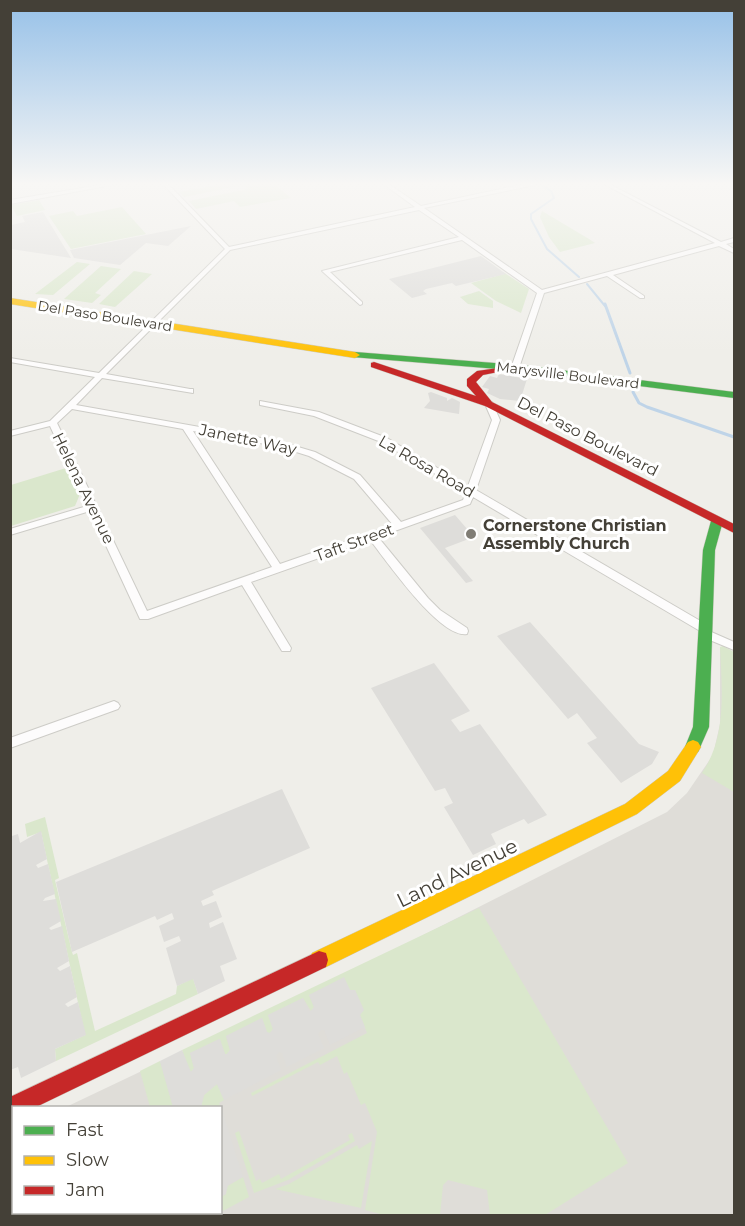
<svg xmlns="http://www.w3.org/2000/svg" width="745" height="1226" viewBox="0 0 745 1226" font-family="Montserrat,sans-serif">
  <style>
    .industrial { fill: #dfddd8 }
    .green { fill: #dae7cc }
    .parking { fill: #deddda }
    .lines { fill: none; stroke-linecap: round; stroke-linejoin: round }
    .stream-far1 { stroke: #bfd4e8; stroke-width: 2 }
    .stream { stroke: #bfd4e8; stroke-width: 3 }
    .street-casing { stroke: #cdccc7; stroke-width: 2 }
    .fast-casing { stroke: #cdcbc1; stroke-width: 1 }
    .slow-casing { stroke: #cdcbc1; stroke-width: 1 }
    .jam-casing { stroke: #cdcbc1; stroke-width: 1 }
    .street { fill: #fdfcfc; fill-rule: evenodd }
    .fast { fill: #4caf50; fill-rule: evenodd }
    .slow { fill: #ffc107; fill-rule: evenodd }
    .jam { fill: #c62828; fill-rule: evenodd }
    .poi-dot { fill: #807d75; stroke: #fff; stroke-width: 2 }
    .labels { text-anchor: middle; stroke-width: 6; stroke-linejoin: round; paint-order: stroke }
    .far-street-label { font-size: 14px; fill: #444037; stroke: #fff }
    .street-label { font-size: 16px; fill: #444037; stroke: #fff }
    .poi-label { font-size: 16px; font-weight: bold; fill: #444037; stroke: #fff; text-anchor: start }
    .near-street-label { font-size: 20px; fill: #444037; stroke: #fff }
  </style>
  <rect width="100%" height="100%" fill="#efeee9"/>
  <polygon class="industrial" points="720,647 734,655 734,1215 11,1216 10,1134 13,1133 14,1212 220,1212 220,1108 66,1107 350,972 667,812 687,793 713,755 720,724"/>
  <g class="green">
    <polygon points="228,183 273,183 291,198 240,207 234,201 196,209 189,201 248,189 243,185 184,197 179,192"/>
    <polygon points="39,200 45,210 17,216 11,205"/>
    <polygon points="122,207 146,234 71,249 49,216 73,211 77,216"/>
    <polygon points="542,211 589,239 595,243 560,252 549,237 540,217"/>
    <polygon points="77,262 90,264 53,295 35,294"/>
    <polygon points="101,266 121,269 95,293 101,295 92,303 64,299"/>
    <polygon points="134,271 152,274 115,307 99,304"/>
    <polygon points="502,272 503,272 529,289 521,313 496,301 471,283 504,274"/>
    <polygon points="479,291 493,301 493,308 468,304 460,297"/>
    <polygon points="66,468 80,494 75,506 11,526 11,485"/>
    <path d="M723,646L734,652V792L702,773C727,737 722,689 720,647Z"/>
    <polygon points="45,817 59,878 55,880 72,952 73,955 77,953 95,1031 176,994 177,986 193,978 198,994 56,1061 55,1049 85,1035 41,832 27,837 25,824"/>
    <polygon points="479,908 628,1163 545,1215 490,1215 487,1190 448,1180 443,1185 440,1215 384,1215 365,1210 377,1132 365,1103 361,1105 347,1072 344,1074 337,1056 320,1065 318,1062 252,1096 251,1093 367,1033 360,1015 363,1009 355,990 350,990 344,978 309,995 314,1007 311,1011 303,998 268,1015 273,1029 270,1033 267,1033 262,1018 226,1036 230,1050 227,1054 225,1054 219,1039 190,1053 194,1068 191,1072 189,1070 182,1050"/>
    <polygon points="160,1061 173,1107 150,1107 140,1071"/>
    <polygon points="217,1084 224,1100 219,1103 221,1107 201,1107 204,1095"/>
    <polygon points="239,1131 256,1181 260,1179 262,1183 279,1174 281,1179 350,1140 348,1135 352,1133 355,1141 288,1180 254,1193 235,1133"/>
    <polygon points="372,1141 361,1208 275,1189 289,1184 357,1145 359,1149"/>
    <polygon points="243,1177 249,1197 221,1212 221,1197 226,1194 226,1187"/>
  </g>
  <g class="parking">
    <polygon points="43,212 71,258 11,249 11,225 25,222 22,216"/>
    <polygon points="191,226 168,246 146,243 120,265 74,258 70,250"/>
    <polygon points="481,256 506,274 456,286 452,283 426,289 423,291 427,294 412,298 389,279"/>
    <polygon points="499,374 527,379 520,401 500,399 487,393 489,389 482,387 490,376 497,378"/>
    <polygon points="431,392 447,398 447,401 452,398 460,402 459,414 424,408 430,401 428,393"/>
    <polygon points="455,515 474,537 445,548 473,581 466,583 420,528"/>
    <polygon points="530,622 639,744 659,752 652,764 621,783 587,743 597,738 577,713 568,719 497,636"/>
    <polygon points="434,663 470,711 451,720 460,732 480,724 547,815 528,824 524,819 491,834 496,844 473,855 444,807 453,803 445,788 435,791 371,688"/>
    <polygon points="282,789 310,848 212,891 214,895 201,901 203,906 216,901 222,917 209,923 210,928 223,922 237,959 220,966 225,981 198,994 193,979 177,986 166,948 181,941 179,936 164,942 159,926 174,919 172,913 157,920 155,916 72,952 56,882"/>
    <polygon points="11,830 12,836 18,834 20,843 41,831 47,859 36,865 38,868 48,864 55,894 45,898 43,901 56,899 61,921 49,928 51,930 62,926 69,961 57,968 60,971 70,966 77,997 65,1004 68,1007 78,1002 86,1035 55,1049 56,1061 21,1078 18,1067 10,1070"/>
    <polygon points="344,977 350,990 355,990 364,1010 360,1015 365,1027 330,1045 324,1030 321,1030 318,1034 324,1048 287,1067 282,1053 279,1052 276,1056 281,1070 224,1100 217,1084 204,1095 201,1107 173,1107 160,1061 182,1050 191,1072 194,1068 190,1053 220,1039 225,1054 227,1054 230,1050 226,1036 262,1018 267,1032 270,1033 273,1029 268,1015 303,998 309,1011 311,1011 314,1007 309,995"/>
    <polygon points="221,1107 243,1177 228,1185 226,1194 221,1197"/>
  </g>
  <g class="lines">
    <g class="stream-far1">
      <polyline points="542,185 551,191 554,198 531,214 531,219 547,249 579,277"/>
      <polyline points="587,284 605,306"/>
    </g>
    <g class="stream">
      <polyline points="605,304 630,373"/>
      <polyline points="633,392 639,403 647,407 734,437"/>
    </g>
    <defs>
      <g id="street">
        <polygon points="112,183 122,183 10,204 10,200"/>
        <path d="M162,183H167L229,247L415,207L382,183H387L421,206L529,183H537L535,185L424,208L542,290L715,243L602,183H607L721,242L734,238V242L726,244L734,249V253L719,246L613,275L644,296V298H640L607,276L544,293L519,368L515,370L511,368L537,293L462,240L330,272L362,302V304L360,305L322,271L459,237L419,210L230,250L106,374L190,389H193V393L102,378L76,405L278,441L315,452L360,475L401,522L463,500L466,492L381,442L314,416L260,405V401L319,412L387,438L468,486L492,420L485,404L489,402H492L500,420L476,490L709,626V631L734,642V650L700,636L699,633L700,631L473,497L470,504L378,537L428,598L440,610L467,628L468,631L467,634C440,639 386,560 370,540L251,582L291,648L290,651H282L242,585L148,619H140L90,511L10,535V529L87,506L50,426L10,436V431L50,421L95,377L10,362V358L99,373L225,249ZM72,409L183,429L272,567L147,611L57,423ZM193,431L277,446L309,456L354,479L393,525L280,564Z"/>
        <polygon points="114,701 118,703 120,706 118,709 10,748 10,738"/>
      </g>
      <g id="fast">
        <polygon points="355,352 521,365 734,392 734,398 521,371 352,357 350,355"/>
        <polygon points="717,517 723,521 715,550 709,727 698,752 693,754 688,752 685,747 693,727 703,550 711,521"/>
      </g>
      <g id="slow">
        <polygon points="10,298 355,352 360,355 355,358 10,304"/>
        <polygon points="693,740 698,742 701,747 680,781 637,814 326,967 319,969 312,967 310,960 312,953 625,804 668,771 688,742"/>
      </g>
      <g id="jam">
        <polygon points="374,362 476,396 467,386 467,379 477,371 498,368 498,372 483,375 476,382 492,402 734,524 734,533 485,406 371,367 371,363"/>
        <polygon points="319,951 326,953 328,960 326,967 34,1108 14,1108 14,1117 10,1118 10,1097"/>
      </g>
    </defs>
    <use href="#street" class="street-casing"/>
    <use href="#fast" class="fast-casing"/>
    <use href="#slow" class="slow-casing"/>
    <use href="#jam" class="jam-casing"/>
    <use href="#street" class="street"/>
    <use href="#fast" class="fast"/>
    <use href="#slow" class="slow"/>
    <use href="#jam" class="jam"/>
  </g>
  <linearGradient id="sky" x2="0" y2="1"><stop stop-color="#97c1e8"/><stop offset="0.52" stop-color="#f8f7f5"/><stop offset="1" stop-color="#f8f7f5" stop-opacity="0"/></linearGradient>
  <rect width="745" height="354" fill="url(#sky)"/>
  <circle class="poi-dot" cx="471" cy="534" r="6"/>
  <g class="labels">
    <g class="far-street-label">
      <text transform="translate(105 316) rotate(9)" y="5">Del Paso Boulevard</text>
      <text transform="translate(568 375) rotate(7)" y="5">Marysville Boulevard</text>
    </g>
    <g class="street-label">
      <text transform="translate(588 436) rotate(27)" y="6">Del Paso Boulevard</text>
      <text transform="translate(248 439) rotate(12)" y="6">Janette Way</text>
      <text transform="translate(427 466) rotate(30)" y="6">La Rosa Road</text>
      <text transform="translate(84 488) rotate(64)" y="6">Helena Avenue</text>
      <text transform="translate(354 542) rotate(-20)" y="6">Taft Street</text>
    </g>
    <g class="poi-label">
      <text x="483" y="531">Cornerstone Christian<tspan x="483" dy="18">Assembly Church</tspan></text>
    </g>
    <g class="near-street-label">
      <text transform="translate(457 873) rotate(-26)" y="7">Land Avenue</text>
    </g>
  </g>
  <rect width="745" height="1226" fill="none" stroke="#444037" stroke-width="24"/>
  <rect x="12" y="1106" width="210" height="108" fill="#ffffff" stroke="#b4b3af" stroke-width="1.5"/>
  <rect x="24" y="1126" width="30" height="9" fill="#4caf50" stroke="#b4b3af" stroke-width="1.5"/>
  <text x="66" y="1136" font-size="18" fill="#444037">Fast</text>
  <rect x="24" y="1156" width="30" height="9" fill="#ffc107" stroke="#b4b3af" stroke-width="1.5"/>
  <text x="66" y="1166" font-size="18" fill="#444037">Slow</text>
  <rect x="24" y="1186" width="30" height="9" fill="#c62828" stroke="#b4b3af" stroke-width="1.5"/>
  <text x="66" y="1196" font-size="18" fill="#444037">Jam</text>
</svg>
